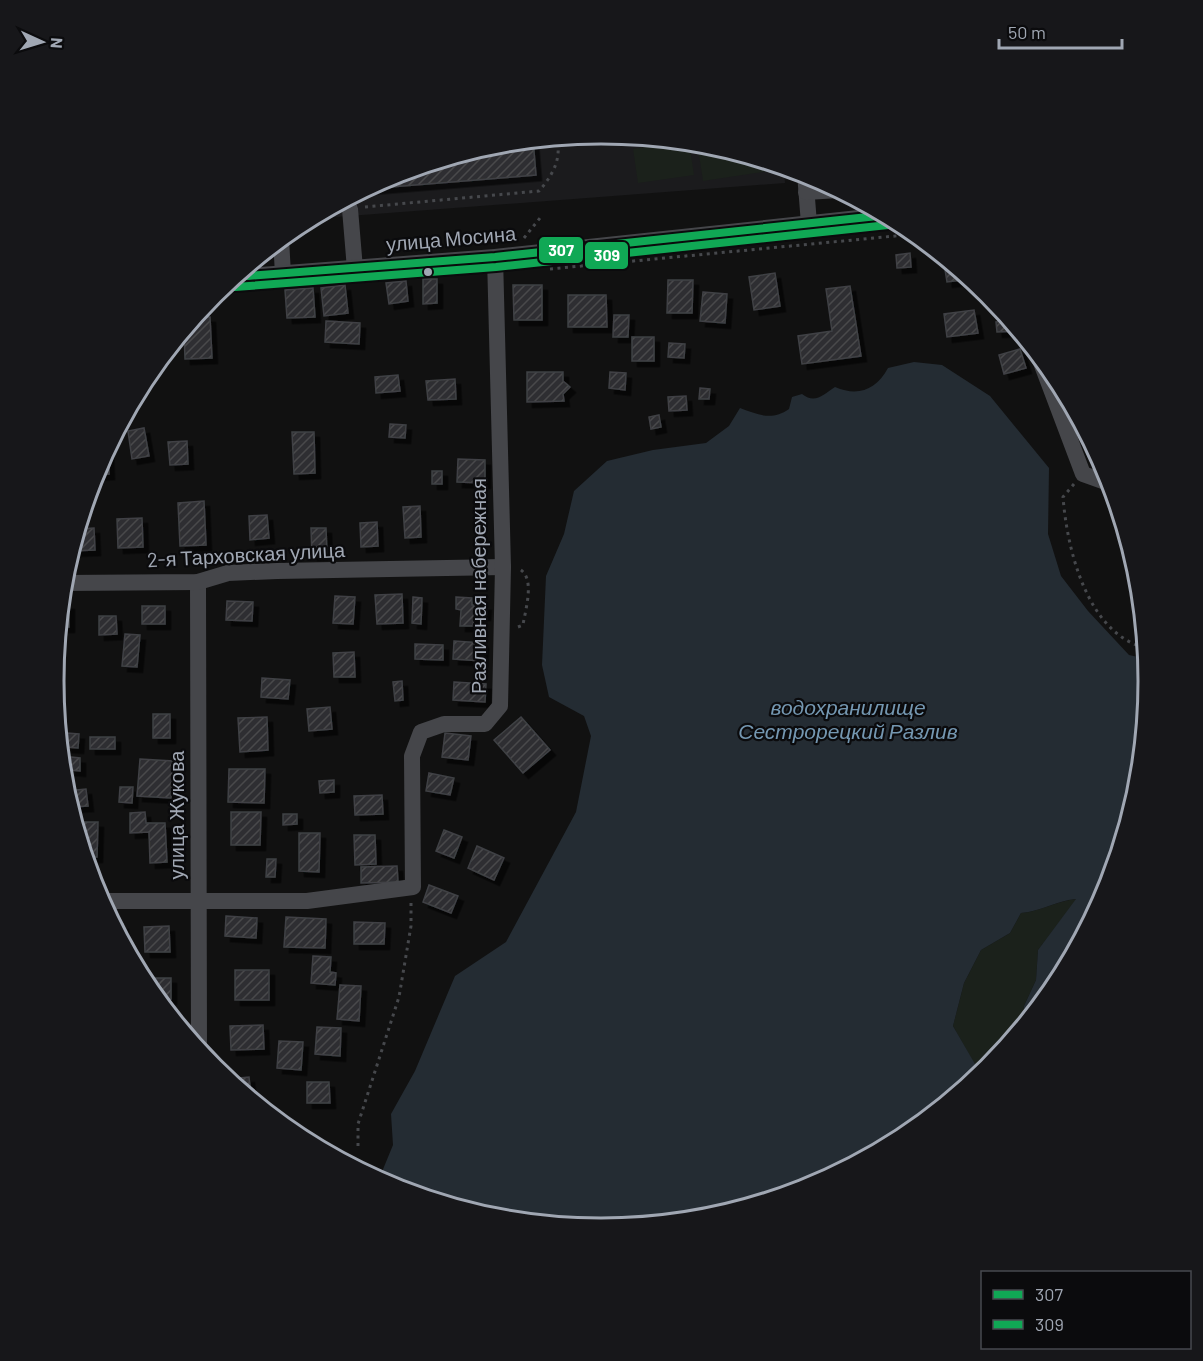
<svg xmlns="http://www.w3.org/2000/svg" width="1203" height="1361" viewBox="0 0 1203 1361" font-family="Barlow,sans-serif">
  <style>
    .built { fill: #1b1b1d }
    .grass { fill: #1b211b }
    .water { fill: #242c33 }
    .building { fill: url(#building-hatch); stroke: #3f4145; stroke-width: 1.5; filter: url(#shadow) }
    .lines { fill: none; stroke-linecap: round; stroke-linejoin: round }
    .path { stroke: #46484c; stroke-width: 3; stroke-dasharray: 3 4.5; stroke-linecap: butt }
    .minor { stroke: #45464a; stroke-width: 16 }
    .bus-1-casing { stroke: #0b0b0d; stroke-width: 12 }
    .bus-2-casing { stroke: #0b0b0d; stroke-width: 12 }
    .bus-1 { stroke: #10a855; stroke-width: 8 }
    .bus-2 { stroke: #10a855; stroke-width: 8 }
    .bus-dot { fill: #a0a7b3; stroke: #0b0b0d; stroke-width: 2 }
    .labels { text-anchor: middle; stroke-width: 4.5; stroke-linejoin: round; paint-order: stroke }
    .street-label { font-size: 20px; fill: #a0a7b3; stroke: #0b0b0d }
    .water-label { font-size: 21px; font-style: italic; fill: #7497b1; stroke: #0b0b0d }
    .rim { fill: none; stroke: #a0a7b3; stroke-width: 3 }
    .line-badge { stroke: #0b0b0d; stroke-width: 2 }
    .badge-label { font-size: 16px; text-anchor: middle; font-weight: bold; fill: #fff }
  </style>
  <defs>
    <pattern id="building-hatch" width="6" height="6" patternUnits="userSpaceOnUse" patternTransform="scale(1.5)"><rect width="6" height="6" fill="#2f2f30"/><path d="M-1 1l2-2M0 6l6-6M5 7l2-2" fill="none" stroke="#4a4a4c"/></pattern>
    <filter id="shadow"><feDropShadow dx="5.5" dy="5.5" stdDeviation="0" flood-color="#0009"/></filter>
  </defs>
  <rect width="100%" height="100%" fill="#111"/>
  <polygon class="built" points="602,133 709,144 784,167 785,183 309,219 392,175 495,143"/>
  <g class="grass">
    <path d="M593,134L613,137V134L664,139C637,143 604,154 580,135Z"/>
    <polygon points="684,141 689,142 694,175 638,183 633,149"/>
    <polygon points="697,142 774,163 775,170 703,181"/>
    <path d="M1077,899L1038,950L1036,980L1024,1006L1023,1026L987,1069L975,1065L953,1026L964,983L981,950L1010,933L1021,913C1042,911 1056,901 1077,899Z"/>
  </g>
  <path class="water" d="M914,362L942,365L990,396L1049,468L1048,534L1061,576L1088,611L1129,655L1147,659L1149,681L1138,788L1107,890L1057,985L1023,1026L1024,1006L1036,980L1038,950L1076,899C1056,901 1042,911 1021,913L1010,933L981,950L964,983L953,1026L975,1064L987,1069L905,1136L811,1186L708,1218L601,1228L494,1217L392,1186L379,1179L393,1145L391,1114L415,1071L455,976L506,942L576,812L591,736L584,716L549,697L542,665L546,576L564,534L574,491L607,461L653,450L706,443L729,426L740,408C759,415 772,421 789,409L792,397L802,394C815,404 823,395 835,387C858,397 876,390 888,368Z"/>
  <g class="building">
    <polygon points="533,140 536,175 366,189 392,175 495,143"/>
    <polygon points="910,253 911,267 897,268 896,255"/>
    <polygon points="943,257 944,257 971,279 947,282"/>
    <polygon points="775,273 780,306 754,310 749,277"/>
    <polygon points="423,279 437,279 437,303 423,304"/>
    <polygon points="668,280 693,280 692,313 667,313"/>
    <polygon points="406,281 408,301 389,304 386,283"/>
    <polygon points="345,285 348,313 324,316 321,288"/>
    <polygon points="513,285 542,285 542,320 514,320"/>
    <polygon points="850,286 861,356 802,364 798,336 832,331 826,289"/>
    <polygon points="313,288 315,317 287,318 285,290"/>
    <polygon points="703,292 727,294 725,323 700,321"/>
    <polygon points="568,295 606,295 607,327 568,327"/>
    <polygon points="974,310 978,333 947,337 944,314"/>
    <polygon points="614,315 629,315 628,337 613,337"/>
    <polygon points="1007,315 1018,331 997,332 996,322 1007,321"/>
    <polygon points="195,317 210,317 212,358 185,359 184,330"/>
    <polygon points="326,321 360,323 359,344 325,342"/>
    <rect x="632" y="337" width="22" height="24"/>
    <polygon points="669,343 685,344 684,358 668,357"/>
    <polygon points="1020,349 1026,368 1004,374 999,355"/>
    <polygon points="527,372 563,372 563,381 570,387 563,394 564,401 527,402"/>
    <polygon points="610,372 626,373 625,390 609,388"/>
    <polygon points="398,375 400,391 376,393 375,377"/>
    <polygon points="455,379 456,399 428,400 426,381"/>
    <polygon points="700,388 710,389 709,399 699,399"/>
    <polygon points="686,396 687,410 669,411 668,397"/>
    <polygon points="659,415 661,427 651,429 649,417"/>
    <polygon points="390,424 406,425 405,438 389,437"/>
    <polygon points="144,428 149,456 132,459 128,431"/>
    <polygon points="292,432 314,432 315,473 294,474"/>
    <polygon points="187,441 188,464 170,465 168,442"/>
    <polygon points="108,449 109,474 95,475 96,471"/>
    <polygon points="458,459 485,460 485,483 457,482"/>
    <rect x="432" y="471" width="10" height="13"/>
    <polygon points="204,501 206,545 180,546 178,503"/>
    <polygon points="420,506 421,537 405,538 403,507"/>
    <polygon points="267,515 269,538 250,540 249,516"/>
    <polygon points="142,518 143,547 118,548 117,519"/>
    <polygon points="377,522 378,546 361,547 360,523"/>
    <polygon points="94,528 95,550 71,551 78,529"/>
    <polygon points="311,528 326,528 327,554 312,555"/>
    <polygon points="402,594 403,623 377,624 375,595"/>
    <polygon points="335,596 355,597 353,624 333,623"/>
    <polygon points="413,597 422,598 421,624 412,623"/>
    <polygon points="456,597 472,598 472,605 486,605 485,615 474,614 473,626 460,626 461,610 456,609"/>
    <polygon points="227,601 253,602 252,621 226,620"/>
    <polygon points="62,604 69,604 69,627 59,627"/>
    <rect x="142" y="606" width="23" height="18"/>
    <polygon points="99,616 116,616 117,634 99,635"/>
    <polygon points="125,634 140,635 137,667 122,666"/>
    <polygon points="454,641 483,643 482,661 453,659"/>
    <polygon points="415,644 443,645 443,660 415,659"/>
    <polygon points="354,652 355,677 334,677 333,653"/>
    <polygon points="262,678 290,680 288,699 261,697"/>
    <polygon points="402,681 403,700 395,701 393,682"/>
    <polygon points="454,682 486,684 485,702 453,700"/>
    <polygon points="330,707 332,729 309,731 307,709"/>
    <rect x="153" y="714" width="17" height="24"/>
    <polygon points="267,717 268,750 240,752 238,718"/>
    <polygon points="521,717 550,750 523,773 494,740"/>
    <polygon points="67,733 79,734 78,748 66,747"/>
    <polygon points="445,733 471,736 468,760 442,757"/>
    <rect x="90" y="737" width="25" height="12"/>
    <polygon points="71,757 80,758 80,771 70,770"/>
    <polygon points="140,759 173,761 171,798 137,796"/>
    <polygon points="229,769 265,769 264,803 228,802"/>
    <polygon points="429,773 454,778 450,795 426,791"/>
    <polygon points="334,780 334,792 320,793 319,781"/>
    <polygon points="120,787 133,787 132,803 119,802"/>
    <polygon points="86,789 88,806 71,807 66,791"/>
    <polygon points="382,795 383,814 355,815 354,796"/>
    <polygon points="145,812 146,823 165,823 167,862 150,863 149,832 130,833 130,813"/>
    <polygon points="231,812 261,812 260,845 231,845"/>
    <polygon points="283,814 297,814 297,824 283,825"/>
    <polygon points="75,822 98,822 97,857 86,857"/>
    <polygon points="444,830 462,837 454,858 436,851"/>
    <polygon points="299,833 320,833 319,872 299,871"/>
    <polygon points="354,835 375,835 376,864 355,865"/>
    <polygon points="477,846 504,858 494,880 468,868"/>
    <polygon points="267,859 276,859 275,877 266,877"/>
    <polygon points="397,866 398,882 361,883 361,867"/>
    <polygon points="429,885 458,896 451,913 423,902"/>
    <polygon points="226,916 257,918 256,938 225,936"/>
    <polygon points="286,917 326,919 325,948 284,947"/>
    <polygon points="354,922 385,923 384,944 354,944"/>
    <polygon points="123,924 125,945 114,925"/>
    <polygon points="169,926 170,952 145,952 144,927"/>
    <polygon points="313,956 331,957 330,972 336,973 335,985 311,983"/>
    <rect x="235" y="970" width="34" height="30"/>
    <polygon points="151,978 171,978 171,999 158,999 151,990"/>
    <polygon points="340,985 361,986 359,1021 337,1019"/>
    <polygon points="263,1025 264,1049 231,1050 230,1026"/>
    <polygon points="317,1027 341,1028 340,1056 315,1054"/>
    <polygon points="279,1041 303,1042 301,1070 277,1068"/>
    <polygon points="249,1077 251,1095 228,1079"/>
    <polygon points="307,1082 329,1082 330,1103 307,1103"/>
  </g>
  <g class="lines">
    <g class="path">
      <path d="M365,207L539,191C552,176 563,158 556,137"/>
      <polyline points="323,211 334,210"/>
      <polyline points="524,238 540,218"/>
      <polyline points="550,269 916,234"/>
      <path d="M1074,484L1063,497C1067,549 1087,634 1146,648"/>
      <path d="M518,627L523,625C525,611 536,577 519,569"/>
      <polyline points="358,1146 358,1124 399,997 411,926 411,903"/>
    </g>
    <g class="minor">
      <polyline points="805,173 809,224"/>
      <polyline points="806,192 839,190"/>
      <polyline points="350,209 355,269"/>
      <polyline points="281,239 283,274"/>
      <polyline points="234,277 495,257 887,215"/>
      <polyline points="1037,352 1083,474 1111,484"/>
      <polyline points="198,582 199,1048"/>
      <polyline points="64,583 198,582 228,573 277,571 503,567"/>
      <polyline points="102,901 307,901 413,887 412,756 421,732 444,724 485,724 500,706 503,567 495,257"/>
    </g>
    <defs>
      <polyline id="bus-1" points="234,277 495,257 887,215"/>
      <polyline id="bus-2" points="235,287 496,267 888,225"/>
    </defs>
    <use href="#bus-1" class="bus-1-casing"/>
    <use href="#bus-2" class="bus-2-casing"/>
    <use href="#bus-1" class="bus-1"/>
    <use href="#bus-2" class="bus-2"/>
  </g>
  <circle class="bus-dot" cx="428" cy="272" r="5"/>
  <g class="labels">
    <g class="street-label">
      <text transform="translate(451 239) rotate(-5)" y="7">улица Мосина</text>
      <text transform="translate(246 555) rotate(-3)" y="7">2-я Тарховская улица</text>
      <text transform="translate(479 586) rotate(-90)" y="7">Разливная набережная</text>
      <text transform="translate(177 815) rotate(-90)" y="7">улица Жукова</text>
    </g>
    <g class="water-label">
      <text x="848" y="715">водохранилище<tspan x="848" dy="24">Сестрорецкий Разлив</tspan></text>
    </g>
  </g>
  <path d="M0 0H1203V1361H0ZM64 681a537 537 0 1 1 1074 0a537 537 0 1 1-1074 0Z" fill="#17171a" fill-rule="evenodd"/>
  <path class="rim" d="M64 681a537 537 0 1 1 1074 0a537 537 0 1 1-1074 0Z"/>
  <g class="line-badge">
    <rect x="538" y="236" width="46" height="28" rx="6" fill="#10a855"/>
    <rect x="584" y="241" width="45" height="29" rx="6" fill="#10a855"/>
  </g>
  <g class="badge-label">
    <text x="561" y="256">307</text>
    <text x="607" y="261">309</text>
  </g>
  <rect x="981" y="1271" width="210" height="78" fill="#0b0b0d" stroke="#47494f" stroke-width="1.5"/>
  <rect x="993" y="1290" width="30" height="9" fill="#10a855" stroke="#47494f" stroke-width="1.5"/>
  <text x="1035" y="1301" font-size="18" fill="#a0a7b3">307</text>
  <rect x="993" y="1320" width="30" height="9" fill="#10a855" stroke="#47494f" stroke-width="1.5"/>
  <text x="1035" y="1331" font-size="18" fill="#a0a7b3">309</text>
  <g transform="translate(42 42) rotate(94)" stroke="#0b0b0d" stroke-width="4.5" paint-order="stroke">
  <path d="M0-4.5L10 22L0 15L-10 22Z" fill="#a0a7b3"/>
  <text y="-9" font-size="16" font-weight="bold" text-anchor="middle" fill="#a0a7b3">N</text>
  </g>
  <path d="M999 39v9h123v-9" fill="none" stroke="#a0a7b3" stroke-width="3"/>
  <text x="1008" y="39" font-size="18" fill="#a0a7b3" stroke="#0b0b0d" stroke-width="4.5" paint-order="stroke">50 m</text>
</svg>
